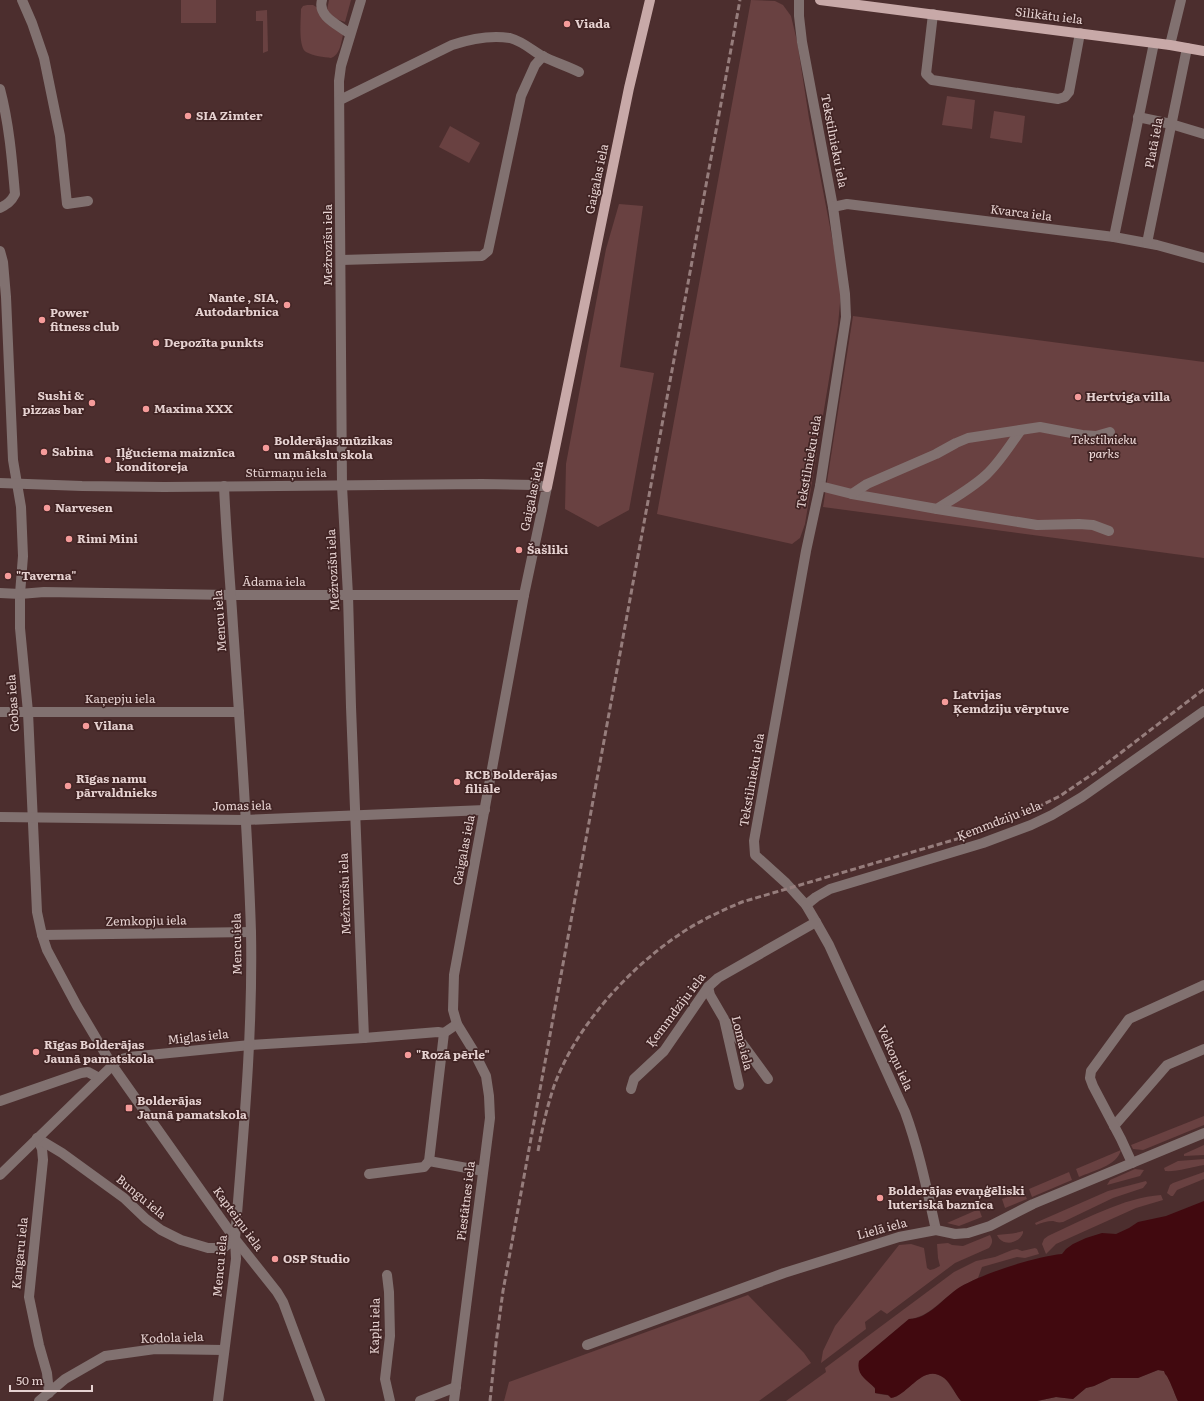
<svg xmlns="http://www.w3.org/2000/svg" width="1204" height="1401" viewBox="0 0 1204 1401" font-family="Literata,serif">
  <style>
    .green { fill: #694141 }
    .water { fill: #41090f }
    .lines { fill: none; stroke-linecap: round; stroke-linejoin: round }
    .minor { stroke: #817170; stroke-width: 10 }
    .major { stroke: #c8a9a8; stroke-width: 10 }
    .rail { stroke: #967d7c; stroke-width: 3; stroke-dasharray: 6 3; stroke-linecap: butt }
    .poi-dot { fill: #f59b9a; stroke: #412424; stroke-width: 1.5 }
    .labels { text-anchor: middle; stroke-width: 3.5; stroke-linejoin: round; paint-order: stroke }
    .street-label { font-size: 12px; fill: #e6d2d1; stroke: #412424 }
    .poi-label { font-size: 12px; font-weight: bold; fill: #e6d2d1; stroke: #412424; text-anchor: start }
    .park-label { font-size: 12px; font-style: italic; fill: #f4dfde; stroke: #412424 }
  </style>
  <rect width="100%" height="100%" fill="#4c2e2e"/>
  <g class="green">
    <rect x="181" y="0" width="35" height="23"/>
    <polygon points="329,0 351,0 345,22 333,18 327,10"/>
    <polygon points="751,0 775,1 783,5 791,16 797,41 809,118 835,253 841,292 838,325 805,524 800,538 792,544 657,514"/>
    <path d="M307,5H313L318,8L343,35C341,43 340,55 331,58C324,57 313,56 306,52C298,47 301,19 301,9L303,6Z"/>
    <polygon points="267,10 268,51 263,53 263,21 256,21 256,11"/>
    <polygon points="947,96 975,100 972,129 942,125"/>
    <polygon points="994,111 1025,116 1022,143 990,138"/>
    <polygon points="450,126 480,143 469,163 439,147"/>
    <polygon points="619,204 643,206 620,367 654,373 629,510 598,527 565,509 566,464 606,249"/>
    <polygon points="853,316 1204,362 1204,558 823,507"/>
    <polygon points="1204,1116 1204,1125 1143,1150 1133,1149 1131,1145"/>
    <polygon points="1204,1145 1204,1155 1184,1156 1184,1154"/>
    <path d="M1121,1150C1117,1166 1092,1171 1079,1177L1076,1169Z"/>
    <path d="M1204,1159V1165C1192,1167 1176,1172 1165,1171L1164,1168L1178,1161Z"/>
    <polygon points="1135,1169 1144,1170 1140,1176 1107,1185 1110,1180"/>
    <polygon points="1069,1172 1072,1180 1032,1197 1029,1189"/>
    <polygon points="1204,1172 1204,1179 1177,1190 1173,1196 1171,1196 1167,1193 1170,1185 1173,1183"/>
    <path d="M1146,1181L1147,1183L1143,1188L1113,1198L1063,1222C1058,1223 1057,1222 1053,1221C1047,1221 1041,1223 1036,1225L1035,1223L1108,1191Z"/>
    <polygon points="1023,1191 1027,1199 1005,1208 1002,1199"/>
    <path d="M1161,1195L1163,1200L1136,1208L1056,1244L1046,1254L1042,1244L1044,1239L1048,1236C1081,1221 1125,1197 1161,1195Z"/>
    <polygon points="979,1209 982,1217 959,1226 947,1223"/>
    <path d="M1023,1231V1233C1019,1244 1002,1247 997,1235C1005,1234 1014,1234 1023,1231Z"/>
    <path d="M990,1235C993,1240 993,1243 989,1248L955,1263L887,1314L881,1310L865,1322L866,1329L821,1363L823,1351L835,1326L899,1245L911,1244L924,1248L927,1268L930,1270L934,1269L940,1266L938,1258L937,1244L948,1243L952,1245L963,1246Z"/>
    <path d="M1035,1248L1037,1249L1039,1254L1025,1258L1017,1257L982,1267L978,1278C972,1281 965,1284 959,1288C943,1298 928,1318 909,1319L859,1361L870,1382L875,1389V1393C882,1395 889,1395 896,1397L922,1376L934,1373L945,1378L961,1401H786L826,1372L825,1368L954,1272L976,1261L995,1257L1012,1250L1017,1249L1022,1251Z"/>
    <polygon points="748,1295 804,1353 811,1363 759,1401 504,1401 509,1382"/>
    <path d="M1158,1370C1158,1370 1164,1371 1164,1371C1168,1374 1175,1395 1178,1401H1037L1056,1397L1073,1399L1086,1388L1094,1386L1111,1378H1138Z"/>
  </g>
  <path class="water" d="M1204,1201V1401H1178C1175,1395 1169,1377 1165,1374L1164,1371L1158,1370L1138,1378H1111L1094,1386L1086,1388L1073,1399L1056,1397L1037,1401H961C955,1394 951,1383 944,1378C923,1362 909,1395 891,1398L888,1395L875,1393V1388C866,1379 856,1375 859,1361L909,1319C929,1319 944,1297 960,1287C985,1273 1033,1257 1062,1254L1066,1249L1073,1244L1086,1238L1102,1233L1116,1234L1129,1228L1138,1222L1166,1216Z"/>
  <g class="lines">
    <g class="minor">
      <polyline points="22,0 32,23 44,58 60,136 67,204 88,201"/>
      <path d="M322,0C317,17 339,25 350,34"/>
      <polyline points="361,0 341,66 339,81 342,486 348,595 351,707 364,1038"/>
      <path d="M799,0V16L802,42L833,207L845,294L846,317L820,486L806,551L754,841L755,855L786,883L806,905L816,922L829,945L905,1112C919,1150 927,1190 936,1230"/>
      <polyline points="933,14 926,74 932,80 1058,99 1065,97 1069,92 1080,33"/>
      <polyline points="1170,45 1181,0"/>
      <path d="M0,89C9,123 12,159 15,194C11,202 7,204 0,208"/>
      <path d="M340,100L452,45C470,39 491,35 510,38C522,41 532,50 542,56C554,62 567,66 579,72"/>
      <polyline points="1138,117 1171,124 1204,134"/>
      <polyline points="833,207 847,204 1114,237 1157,245 1204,258"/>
      <polyline points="1114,237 1154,43"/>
      <polyline points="1147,243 1187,48"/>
      <polyline points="0,251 3,262 6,297 13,460 21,507 23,556 20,594 20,628 28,712 37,912 42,935 47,950 77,1006 112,1065 235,1239 277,1292 283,1302 320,1401"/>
      <polyline points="341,260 482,256 488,251 521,96 535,65 543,56"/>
      <polyline points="0,483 82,486 164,487 482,484 534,485 547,487 524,595 454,975 453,1010 457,1024 473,1050 486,1076 489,1096 490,1118 454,1401"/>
      <path d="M820,486L852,494L937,509C954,498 972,488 986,475C1000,462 1010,445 1021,430"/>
      <polyline points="852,494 867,484 936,454 956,443 968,438 1040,427 1082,435 1096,436 1110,432"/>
      <polyline points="937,509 1037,525 1079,524 1093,525 1109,531"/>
      <polyline points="0,593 20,594 44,592 231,595 524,595"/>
      <polyline points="0,712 239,712"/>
      <polyline points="0,817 245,820 485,810"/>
      <polyline points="806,905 816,897 830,889 983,843 1031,825 1052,815 1082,797 1204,711"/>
      <polyline points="42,935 251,932"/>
      <polyline points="708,987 710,995 724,1019 739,1085"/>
      <polyline points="727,1023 768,1079"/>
      <polyline points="631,1089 634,1079 664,1051 708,987 718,978 816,922"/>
      <polyline points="0,1101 81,1073 88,1072 99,1078"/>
      <polyline points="1114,1126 1167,1065 1204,1049"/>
      <polyline points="37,1138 42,1149 43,1160 29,1297 39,1345 47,1373 49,1393"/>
      <polyline points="37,1138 62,1153 124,1198 146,1219 161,1230 181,1240 208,1248 223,1248 235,1239"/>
      <polyline points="429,1161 483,1171"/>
      <polyline points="1132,1163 1121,1139 1093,1086 1090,1078 1091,1071 1129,1019 1204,985"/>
      <polyline points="369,1174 424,1167 429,1161 444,1033 457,1024"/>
      <polyline points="0,1175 118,1060 129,1057 250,1045 364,1038 438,1032 444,1033"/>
      <polyline points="387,1275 389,1292 390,1336 385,1379 390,1401"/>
      <polyline points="587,1345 784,1273 899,1237 936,1230 955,1234 968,1233 990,1226 1033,1204 1204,1133"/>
      <polyline points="39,1401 65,1379 105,1356 155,1349 224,1350"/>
      <path d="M218,1401L236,1259L235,1239C243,1137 253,1035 251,932C248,830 240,728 233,626C230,579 226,532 224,486"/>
      <polyline points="420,1401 456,1387"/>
    </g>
    <g class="major">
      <polyline points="820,0 1170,45 1204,51"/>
      <polyline points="547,487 629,88 650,0"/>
    </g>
    <g class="rail">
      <path d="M538,1151C542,1129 547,1107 554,1086C576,1026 628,969 680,934C699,921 721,911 742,902L974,834L1020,816L1060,796L1097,771L1204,689"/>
      <polyline points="490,1401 496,1343 503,1291 740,0"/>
    </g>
  </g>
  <g class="poi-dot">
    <circle cx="567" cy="24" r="4"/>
    <circle cx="188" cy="116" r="4"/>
    <circle cx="287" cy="305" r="4"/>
    <circle cx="42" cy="320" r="4"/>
    <circle cx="156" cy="343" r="4"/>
    <circle cx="1078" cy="397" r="4"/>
    <circle cx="92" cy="403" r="4"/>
    <circle cx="146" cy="409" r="4"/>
    <circle cx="266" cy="448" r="4"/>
    <circle cx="44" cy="452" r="4"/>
    <circle cx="108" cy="460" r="4"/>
    <circle cx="47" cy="508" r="4"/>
    <circle cx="69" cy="539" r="4"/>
    <circle cx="519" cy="550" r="4"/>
    <circle cx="8" cy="576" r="4"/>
    <circle cx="945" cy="702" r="4"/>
    <circle cx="86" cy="726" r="4"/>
    <circle cx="457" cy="782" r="4"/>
    <circle cx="68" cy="786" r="4"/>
    <circle cx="36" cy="1052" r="4"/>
    <circle cx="408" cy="1055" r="4"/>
    <rect x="125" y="1104" width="8" height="8" rx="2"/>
    <circle cx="880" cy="1198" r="4"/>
    <circle cx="275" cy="1259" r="4"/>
  </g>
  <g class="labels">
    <g class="street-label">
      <text transform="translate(1049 16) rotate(7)" y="4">Silikātu iela</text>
      <text transform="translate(834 141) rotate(79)" y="4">Tekstilnieku iela</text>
      <text transform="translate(1154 143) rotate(-79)" y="4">Platā iela</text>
      <text transform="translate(597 179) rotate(-78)" y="4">Gaigalas iela</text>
      <text transform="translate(1021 213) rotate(7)" y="4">Kvarca iela</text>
      <text transform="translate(328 245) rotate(-90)" y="4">Mežrozīšu iela</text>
      <text transform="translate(809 462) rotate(-80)" y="4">Tekstilnieku iela</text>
      <text x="286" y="477">Stūrmaņu iela</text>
      <text transform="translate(532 496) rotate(-78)" y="4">Gaigalas iela</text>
      <text transform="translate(333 570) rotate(-93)" y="4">Mežrozīšu iela</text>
      <text x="274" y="586">Ādama iela</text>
      <text transform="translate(220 621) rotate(-94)" y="4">Mencu iela</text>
      <text x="120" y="703">Kaņepju iela</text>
      <text transform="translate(13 703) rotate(-94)" y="4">Gobas iela</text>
      <text transform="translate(752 780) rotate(-80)" y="4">Tekstilnieku iela</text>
      <text transform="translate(242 806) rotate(-1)" y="4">Jomas iela</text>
      <text transform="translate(999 821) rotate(-21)" y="4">Ķemmdziju iela</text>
      <text transform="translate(464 850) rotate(-79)" y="4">Gaigalas iela</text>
      <text transform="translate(345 894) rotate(-92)" y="4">Mežrozīšu iela</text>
      <text transform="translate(146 921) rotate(-1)" y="4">Zemkopju iela</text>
      <text transform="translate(237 944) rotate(-91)" y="4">Mencu iela</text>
      <text transform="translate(676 1010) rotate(-53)" y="4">Ķemmdziju iela</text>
      <text transform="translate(198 1037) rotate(-6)" y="4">Miglas iela</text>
      <text transform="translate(742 1043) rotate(76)" y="4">Loma iela</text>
      <text transform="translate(895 1058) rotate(66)" y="4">Velkoņu iela</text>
      <text transform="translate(141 1197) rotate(40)" y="4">Bungu iela</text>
      <text transform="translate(466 1201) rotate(-83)" y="4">Piestātnes iela</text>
      <text transform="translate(238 1219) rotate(54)" y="4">Kapteiņu iela</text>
      <text transform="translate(882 1229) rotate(-15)" y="4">Lielā iela</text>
      <text transform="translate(20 1253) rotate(-84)" y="4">Kangaru iela</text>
      <text transform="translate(220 1266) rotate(-85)" y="4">Mencu iela</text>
      <text transform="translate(375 1326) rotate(-89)" y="4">Kapļu iela</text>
      <text transform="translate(172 1338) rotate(-2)" y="4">Kodola iela</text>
    </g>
    <g class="poi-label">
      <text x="575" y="28">Viada</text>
      <text x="196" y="120">SIA Zimter</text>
      <text x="279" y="302" text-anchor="end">Nante , SIA,<tspan x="279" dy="14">Autodarbnica</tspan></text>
      <text x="50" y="317">Power<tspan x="50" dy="14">fitness club</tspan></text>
      <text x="164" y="347">Depozīta punkts</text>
      <text x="84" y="400" text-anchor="end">Sushi &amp;<tspan x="84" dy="14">pizzas bar</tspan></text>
      <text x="1086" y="401">Hertviga villa</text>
      <text x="154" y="413">Maxima XXX</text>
      <text x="274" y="445">Bolderājas mūzikas<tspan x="274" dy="14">un mākslu skola</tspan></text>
      <text x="52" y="456">Sabina</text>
      <text x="116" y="457">Iļģuciema maiznīca<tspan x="116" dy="14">konditoreja</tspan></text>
      <text x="55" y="512">Narvesen</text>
      <text x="77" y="543">Rimi Mini</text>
      <text x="527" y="554">Šašliki</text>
      <text x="16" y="580">"Taverna"</text>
      <text x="953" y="699">Latvijas<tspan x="953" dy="14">Ķemdziju vērptuve</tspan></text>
      <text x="94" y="730">Vilana</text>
      <text x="465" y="779">RCB Bolderājas<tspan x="465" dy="14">filiāle</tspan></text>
      <text x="76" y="783">Rīgas namu<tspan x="76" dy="14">pārvaldnieks</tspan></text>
      <text x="44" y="1049">Rīgas Bolderājas<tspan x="44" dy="14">Jaunā pamatskola</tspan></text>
      <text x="416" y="1059">"Rozā pērle"</text>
      <text x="137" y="1105">Bolderājas<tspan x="137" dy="14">Jaunā pamatskola</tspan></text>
      <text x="888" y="1195">Bolderājas evaņģēliski<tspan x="888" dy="14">luteriskā baznīca</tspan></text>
      <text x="283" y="1263">OSP Studio</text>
    </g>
    <g class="park-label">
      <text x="1104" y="444">Tekstilnieku<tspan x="1104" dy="14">parks</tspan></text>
    </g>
  </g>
  <path d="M10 1385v6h82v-6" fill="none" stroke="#e6d2d1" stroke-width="2"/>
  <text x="16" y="1385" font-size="12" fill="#e6d2d1" stroke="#412424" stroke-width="3" paint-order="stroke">50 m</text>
</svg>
